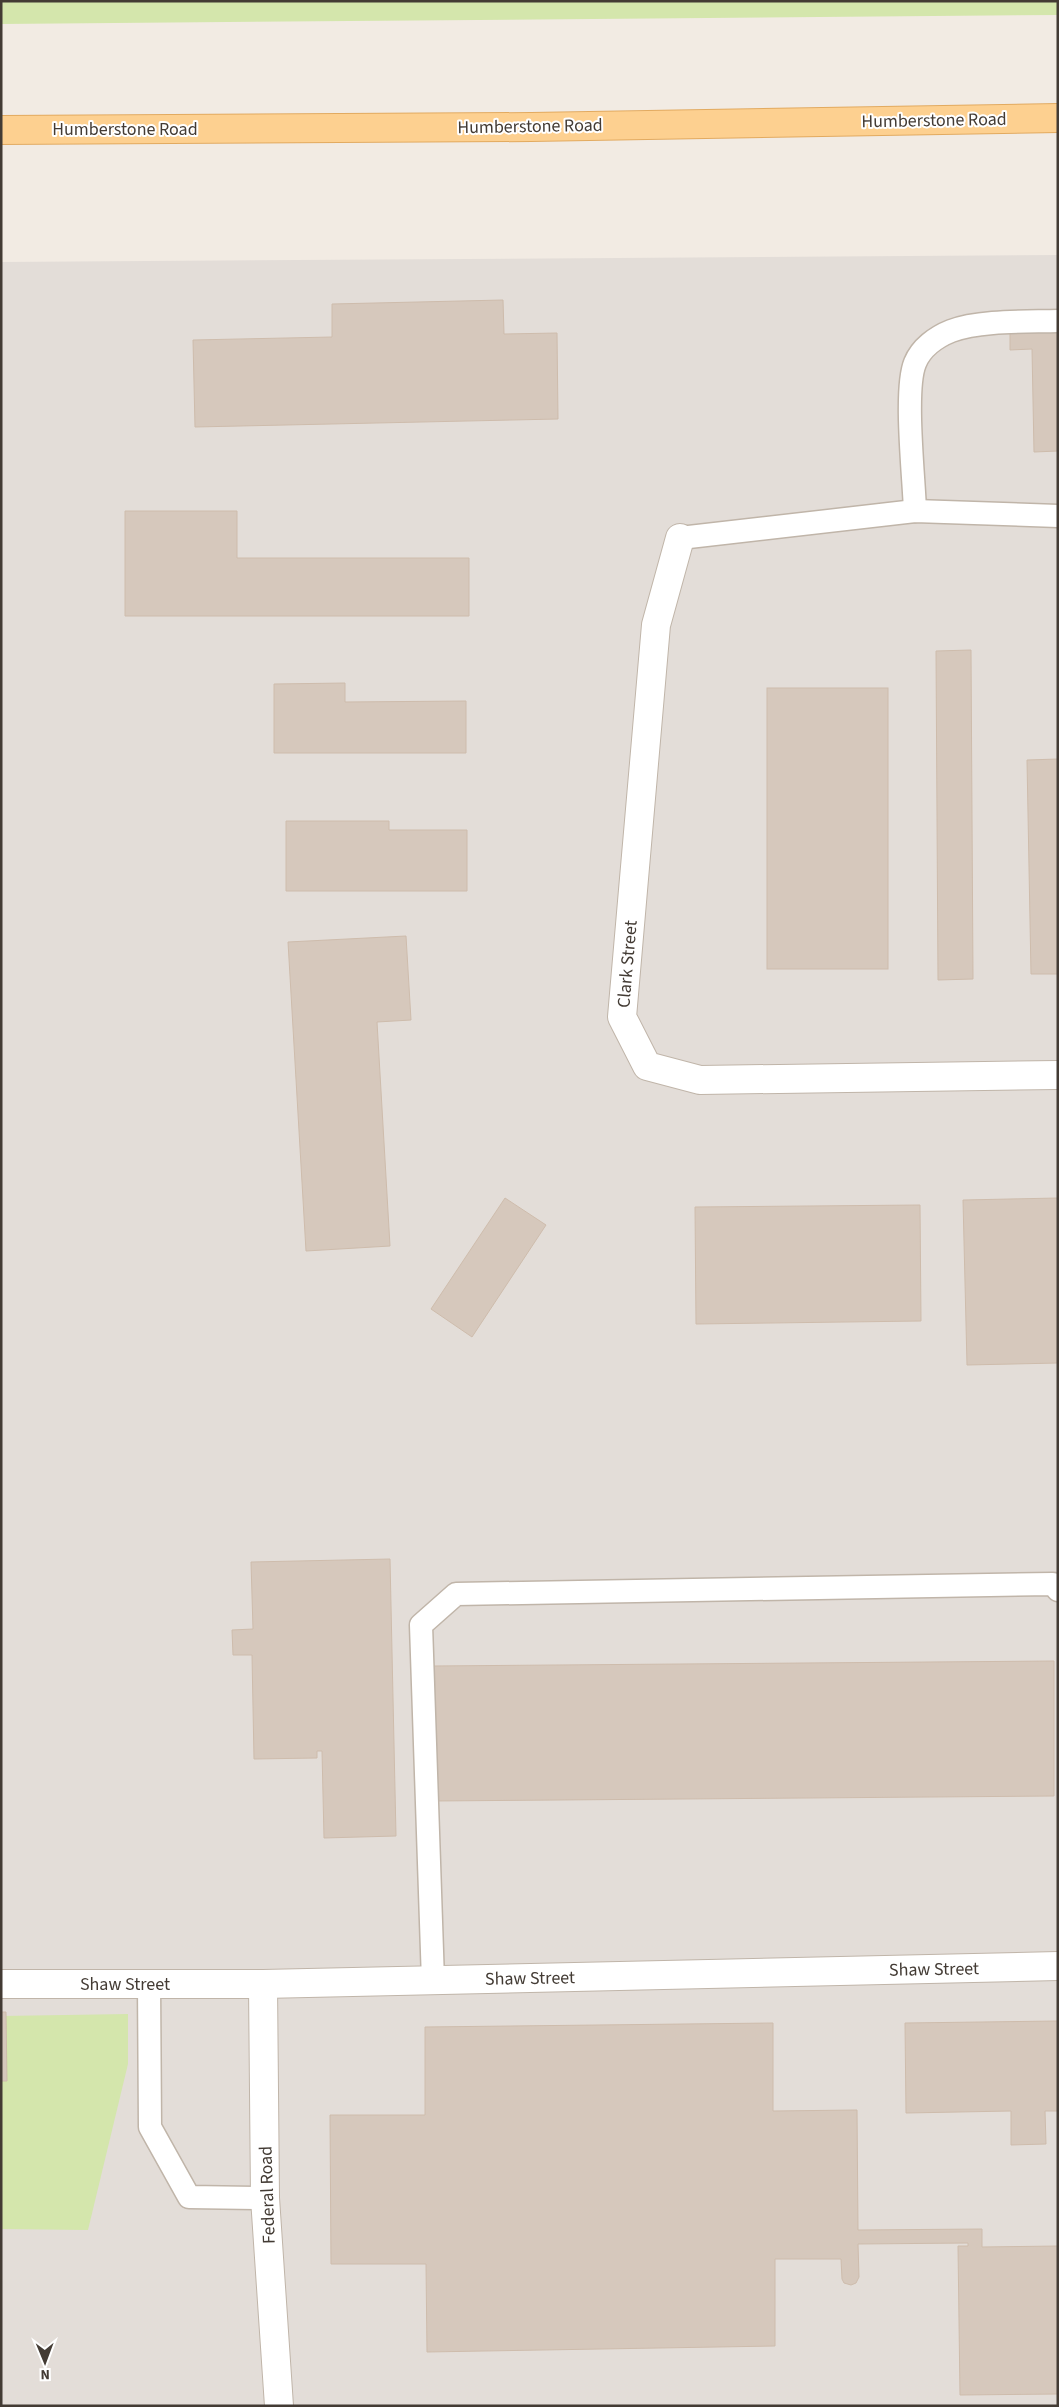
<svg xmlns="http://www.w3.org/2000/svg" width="1059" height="2407" viewBox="0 0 1059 2407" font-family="'Source Sans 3',sans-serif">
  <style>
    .industrial { fill: #e3ddd8 }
    .green { fill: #d4e6ac }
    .building { fill: #d6c8bc; stroke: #cebcac }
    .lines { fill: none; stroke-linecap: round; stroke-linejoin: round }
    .service-casing { stroke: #c0b5a9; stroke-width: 25 }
    .minor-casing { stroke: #c0b5a9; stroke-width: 30 }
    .primary-casing { stroke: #e2aa60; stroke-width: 30 }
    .service { stroke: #fff; stroke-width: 22 }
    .minor { stroke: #fff; stroke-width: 28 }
    .primary { stroke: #fdd090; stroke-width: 28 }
    .labels { text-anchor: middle; stroke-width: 4; stroke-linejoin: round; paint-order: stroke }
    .street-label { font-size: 18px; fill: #433b34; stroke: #fff }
  </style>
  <rect width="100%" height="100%" fill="#f2ebe3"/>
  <polygon class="industrial" points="1058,255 1058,2406 1,2406 1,262"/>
  <g class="green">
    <polygon points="1,1 1058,1 1058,15 1,24"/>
    <polygon points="128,2014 128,2064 88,2230 1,2229 1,2016"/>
  </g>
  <g class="building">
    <polygon points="503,300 504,334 557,333 558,419 195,427 193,340 332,337 332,304"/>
    <polygon points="1010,332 1058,332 1058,451 1034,452 1032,349 1010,350"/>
    <polygon points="125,511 237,511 237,558 469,558 469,616 125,616"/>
    <polygon points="971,650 973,979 938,980 936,651"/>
    <polygon points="345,683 345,702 466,701 466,753 274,753 274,684"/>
    <rect x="767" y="688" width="121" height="281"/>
    <polygon points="1058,759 1058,974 1031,974 1027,760"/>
    <polygon points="286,821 389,821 389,830 467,830 467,891 286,891"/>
    <polygon points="406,936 411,1020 377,1022 390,1246 306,1251 288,942"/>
    <polygon points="505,1198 546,1225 472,1337 431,1309"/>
    <polygon points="1058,1198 1058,1363 967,1365 963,1200"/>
    <polygon points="920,1205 921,1321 696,1324 695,1207"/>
    <polygon points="390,1559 396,1836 324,1838 322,1751 317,1751 317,1758 254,1759 252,1655 233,1655 232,1630 253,1629 251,1562"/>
    <polygon points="1054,1661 1054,1796 434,1801 433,1666"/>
    <polygon points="1,2012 6,2012 7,2081 1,2081"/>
    <polygon points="1058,2021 1058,2111 1045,2111 1046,2144 1011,2145 1011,2111 906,2113 905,2023"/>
    <polygon points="773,2023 773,2111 857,2110 858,2230 982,2229 982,2247 1058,2246 1058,2394 960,2395 958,2246 968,2246 968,2243 858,2244 859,2277 856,2283 851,2285 844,2283 842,2279 841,2259 775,2259 775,2346 427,2352 426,2264 331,2264 330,2115 425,2115 425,2027"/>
  </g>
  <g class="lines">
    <defs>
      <g id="service">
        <path d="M915,511C914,478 904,390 915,363C921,348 936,337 951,331C980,320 1027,322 1058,321"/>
        <polyline points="680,538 915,511 1058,516"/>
        <polyline points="433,1981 421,1625 456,1594 1053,1584 1058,1590"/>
        <polyline points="149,1984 150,2127 189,2197 265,2198"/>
      </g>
      <g id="minor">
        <polyline points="680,538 656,625 622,1017 647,1066 700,1080 1058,1075"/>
        <polyline points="1,1984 263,1984 1058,1966"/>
        <polyline points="263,1984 265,2198 279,2406"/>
      </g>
      <polyline id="primary" points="1,130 531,127 1058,118"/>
    </defs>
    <use href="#service" class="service-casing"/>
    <use href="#minor" class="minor-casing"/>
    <use href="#primary" class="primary-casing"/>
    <use href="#service" class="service"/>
    <use href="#minor" class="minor"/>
    <use href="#primary" class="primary"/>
  </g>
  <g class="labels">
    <g class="street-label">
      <text transform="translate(934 120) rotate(-1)" y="6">Humberstone Road</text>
      <text transform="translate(530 126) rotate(-1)" y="6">Humberstone Road</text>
      <text x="125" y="135">Humberstone Road</text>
      <text transform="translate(627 964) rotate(-85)" y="6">Clark Street</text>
      <text transform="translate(934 1969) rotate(-1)" y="6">Shaw Street</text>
      <text transform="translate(530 1978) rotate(-1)" y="6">Shaw Street</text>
      <text x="125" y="1990">Shaw Street</text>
      <text transform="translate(267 2195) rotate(-92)" y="6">Federal Road</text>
    </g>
  </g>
  <rect width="1059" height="2407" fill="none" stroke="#433b34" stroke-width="5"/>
  <g transform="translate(45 2362) rotate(179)" stroke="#ffffff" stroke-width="4" paint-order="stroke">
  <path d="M0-4L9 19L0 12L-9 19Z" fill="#433b34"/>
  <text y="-8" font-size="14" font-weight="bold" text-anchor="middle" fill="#433b34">N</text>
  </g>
</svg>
